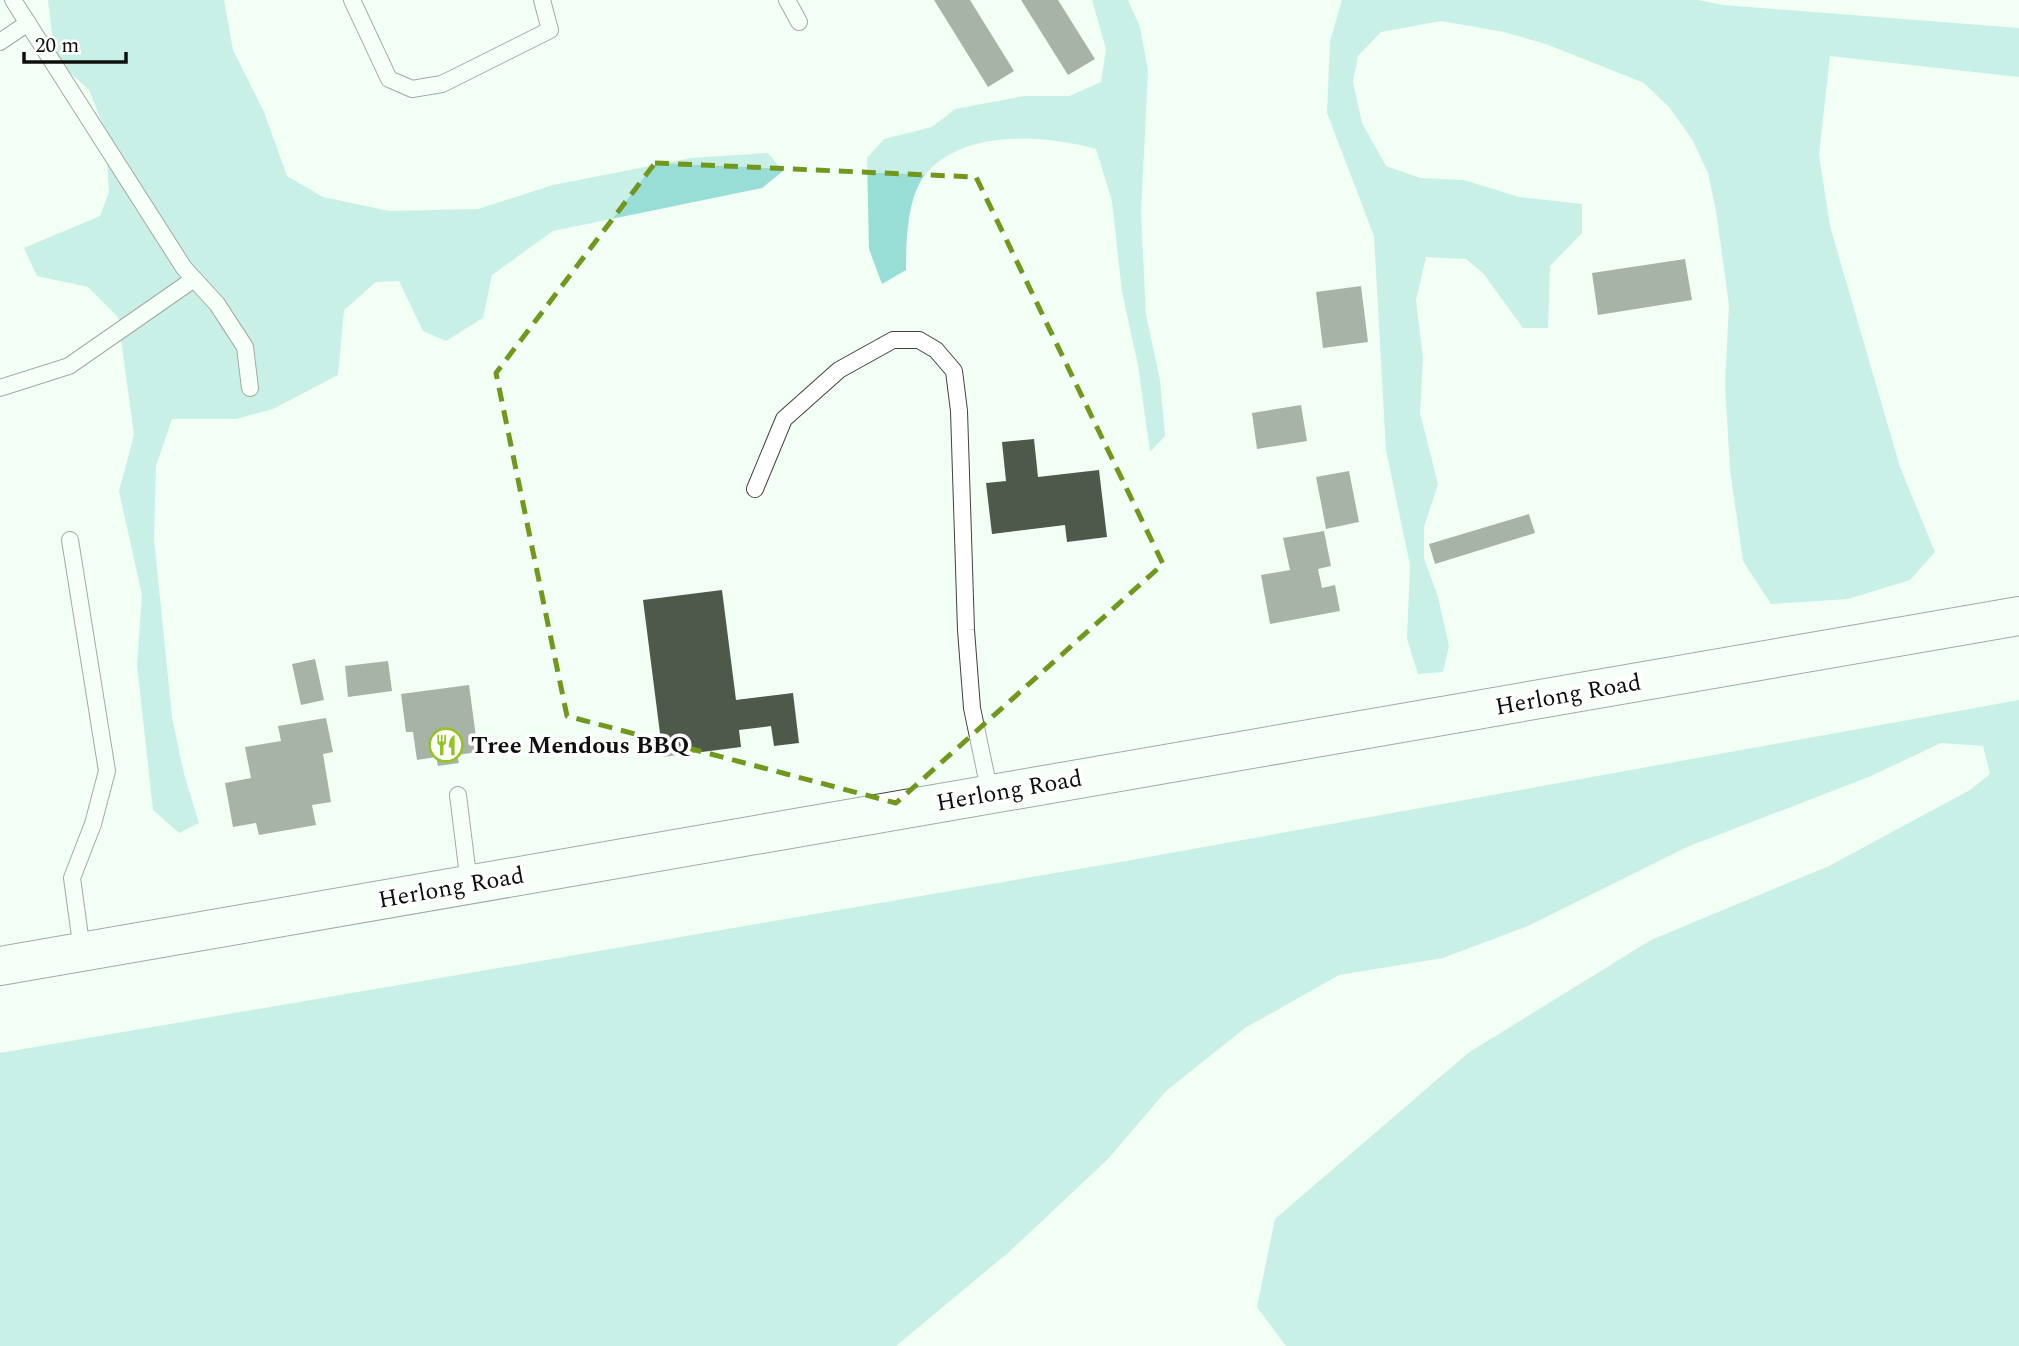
<svg xmlns="http://www.w3.org/2000/svg" width="2019" height="1346" viewBox="0 0 2019 1346" font-family="Spectral,serif">
  <style>
    .forest { fill: #98ddd6 }
    .building { fill: #4e584b }
    .lines { fill: none; stroke-linecap: round; stroke-linejoin: round }
    .service-casing { stroke: #424242; stroke-width: 18 }
    .tertiary-casing { stroke: #424242; stroke-width: 40 }
    .service { stroke: #fff; stroke-width: 16 }
    .tertiary { stroke: #fff; stroke-width: 38 }
    .marked { fill: none; stroke: #71981d; stroke-width: 5; stroke-dasharray: 14 9; stroke-linejoin: round }
    .labels { text-anchor: middle; stroke-width: 7; stroke-linejoin: round; paint-order: stroke }
    .street-label { font-size: 24px; fill: #0f0f0f; stroke: #fff }
    .poi-label { font-size: 24px; font-weight: bold; fill: #0f0f0f; stroke: #fff; text-anchor: start }
  </style>
  <rect width="100%" height="100%" fill="#f1fff4"/>
  <g class="forest">
    <polygon points="48,0 224,0 233,50 264,112 287,176 323,197 389,211 478,209 553,185 691,158 768,153 783,171 762,188 553,231 492,275 483,318 446,341 423,331 399,281 376,282 344,310 338,375 273,409 236,419 172,419 156,466 154,539 172,717 184,774 199,823 179,833 153,810 137,665 142,595 119,491 134,435 118,317 88,287 37,276 24,248 100,216 109,192 105,130 89,90 55,59"/>
    <path d="M1092,0H1128L1140,27L1148,70L1141,214L1146,315L1160,380L1165,436L1150,452L1138,365L1122,292L1112,201L1096,149C1044,135 961,128 924,176C907,199 906,243 906,270L882,284L869,249L867,158L884,139L932,127L955,109L1024,96H1069L1101,82L1106,49Z"/>
    <polygon points="1342,0 1698,0 1723,5 2019,28 2019,77 1830,56 1819,155 1830,226 1900,467 1935,552 1910,580 1848,599 1771,604 1743,561 1730,470 1725,384 1729,305 1716,211 1708,173 1692,139 1669,107 1644,83 1546,44 1504,32 1441,21 1381,32 1358,56 1353,82 1362,123 1386,166 1420,178 1464,180 1519,197 1582,204 1582,233 1550,266 1548,328 1523,328 1483,273 1466,259 1426,257 1416,300 1423,358 1420,413 1438,484 1424,527 1424,558 1438,597 1449,646 1443,672 1418,674 1407,639 1410,565 1386,450 1374,236 1327,113 1330,41"/>
    <polygon points="2019,700 2019,1346 1286,1346 1257,1307 1275,1219 1468,1053 1651,940 1829,866 1970,790 1990,774 1983,746 1941,743 1871,776 1687,847 1528,926 1443,958 1339,975 1245,1028 1166,1091 1108,1159 1009,1252 896,1346 0,1346 0,1053 1126,861"/>
  </g>
  <g class="building">
    <polygon points="934,0 970,0 1014,71 988,87"/>
    <polygon points="1021,0 1058,0 1095,59 1068,75"/>
    <polygon points="1685,259 1692,300 1598,315 1592,273"/>
    <polygon points="1361,286 1368,342 1323,348 1316,292"/>
    <polygon points="1301,405 1307,441 1257,449 1252,413"/>
    <polygon points="1034,439 1038,477 1099,470 1107,537 1067,542 1065,525 992,534 986,483 1006,481 1002,442"/>
    <polygon points="1349,471 1359,522 1326,529 1316,477"/>
    <polygon points="1529,514 1535,533 1435,564 1429,544"/>
    <polygon points="1324,531 1331,566 1318,569 1322,588 1335,585 1340,611 1270,624 1261,575 1290,570 1283,538"/>
    <polygon points="722,590 736,700 793,693 799,743 774,746 771,726 739,730 741,747 663,757 643,600"/>
    <polygon points="315,659 324,700 301,705 292,664"/>
    <polygon points="388,661 392,691 348,697 345,666"/>
    <polygon points="469,685 478,752 457,755 459,763 438,766 436,757 417,760 413,732 406,732 401,694"/>
    <polygon points="326,718 333,752 323,754 331,802 312,805 316,825 259,835 256,823 233,827 225,783 251,778 245,747 281,741 278,726"/>
  </g>
  <g class="lines">
    <defs>
      <g id="service">
        <polyline points="13,0 184,268 217,304 245,347 250,388"/>
        <polyline points="352,0 389,79 412,89 442,84 550,30 542,0"/>
        <polyline points="787,0 799,22"/>
        <polyline points="0,42 28,23"/>
        <polyline points="0,388 69,366 194,279"/>
        <polyline points="755,489 784,419 839,370 893,340 919,340 936,350 954,371 959,411 966,630 972,708 990,794"/>
        <polyline points="70,540 107,771 93,824 72,878 82,951"/>
        <polyline points="458,795 469,884"/>
      </g>
      <polyline id="tertiary" points="0,966 2019,616"/>
    </defs>
    <use href="#service" class="service-casing"/>
    <use href="#tertiary" class="tertiary-casing"/>
    <use href="#service" class="service"/>
    <use href="#tertiary" class="tertiary"/>
  </g>
  <path d="M0 0H2019V1346H0ZM655,163L976,177L1163,564L896,803L567,716L496,373Z" fill="#f1fff4" fill-opacity=".55" fill-rule="evenodd"/>
  <path class="marked" d="M655,163L976,177L1163,564L896,803L567,716L496,373Z"/>
  <defs>
    <symbol id="restaurant-ring" viewBox="-11 -11 22 22"><circle r="9.5" fill="#fff" stroke="#92c522" stroke-width="1.5"/><path d="M-5-6h1v4h1v-4h1v4h1v-4h1v5L-1.5 .5V6h-2V.5L-5-1ZM5-6V6H3V1.5H1.5Q1.5-4 5-6Z" fill="#92c522"/></symbol>
  </defs>
  <g fill-rule="evenodd">
    <use href="#restaurant-ring" x="427" y="726" width="38" height="38"/>
  </g>
  <g class="labels">
    <g class="street-label">
      <text transform="translate(1568 694) rotate(-10)" y="8">Herlong Road</text>
      <text transform="translate(1009 790) rotate(-10)" y="8">Herlong Road</text>
      <text transform="translate(451 887) rotate(-10)" y="8">Herlong Road</text>
    </g>
    <g class="poi-label">
      <text x="471" y="753">Tree Mendous BBQ</text>
    </g>
  </g>
  <path d="M24 52v10h102v-10" fill="none" stroke="#0f0f0f" stroke-width="3.5"/>
  <text x="35" y="52" font-size="21" fill="#0f0f0f" stroke="#ffffff" stroke-width="5" paint-order="stroke">20 m</text>
</svg>
